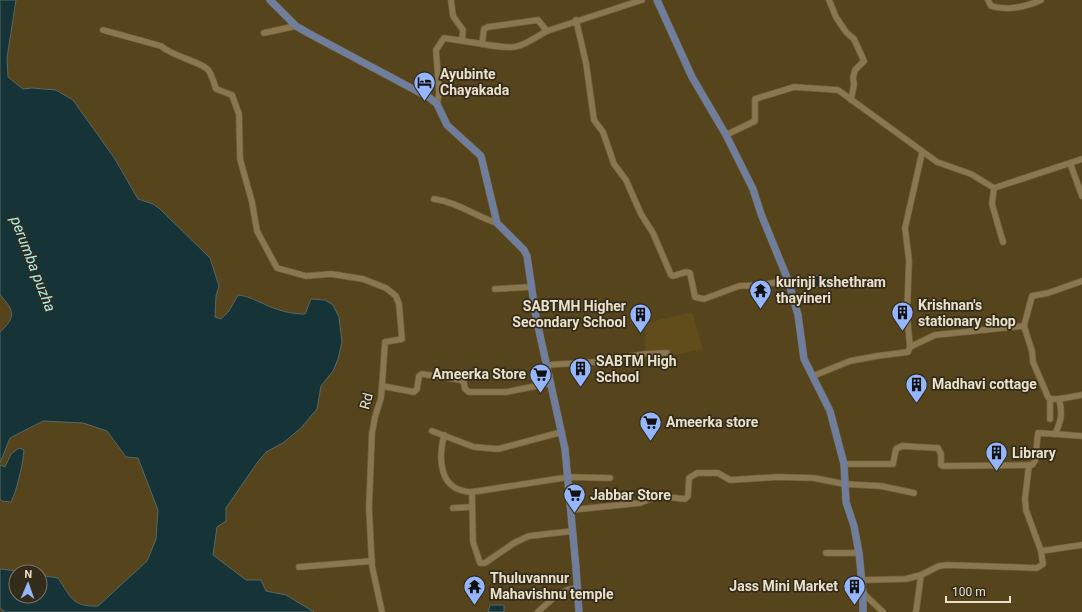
<svg xmlns="http://www.w3.org/2000/svg" width="1082" height="612" viewBox="0 0 1082 612" font-family="Roboto,sans-serif">
  <style>
    .built { fill: #614c1b }
    .water { fill: #163438; stroke: #566864 }
    .lines { fill: none; stroke-linecap: round; stroke-linejoin: round }
    .minor-casing { stroke: #70613d; stroke-width: 7 }
    .major-casing { stroke: #70613d; stroke-width: 8 }
    .minor { stroke: #8a774f; stroke-width: 5.5 }
    .major { stroke: #707e9d; stroke-width: 7 }
    .labels { text-anchor: middle; stroke-width: 3.5; stroke-linejoin: round; paint-order: stroke }
    .poi-label { font-size: 14px; font-weight: bold; fill: #ebe1cb; stroke: #342c1b; text-anchor: start }
    .street-label { font-size: 14px; fill: #ebe1cb; stroke: #342c1b }
    .water-label { font-size: 15px; font-style: italic; fill: #a6f0f8; stroke: #342c1b }
  </style>
  <rect width="100%" height="100%" fill="#56441c"/>
  <polygon class="built" points="692,312 703,349 645,361 646,323"/>
  <g class="water">
    <path d="M0,0H16L7,58L8,77L23,89L32,88L56,90L73,100L115,159L138,199L153,204L160,209L210,258L219,286L216,296L215,317L221,319L229,311L238,295C248,296 254,300 262,303C276,310 290,314 305,314L311,299L325,300L333,305L339,317L342,342L338,359L333,371L321,386L317,409L301,428L283,443L266,452L257,463L226,508V521L217,527L213,555L246,580H261L266,591L286,595L314,612H5L0,608V569L27,572H16V596H40V575L58,578C71,597 72,607 98,606L147,561L156,539L158,510L138,458L126,457L107,431L83,423L43,421L10,438L0,463V332C16,317 15,311 0,295Z"/>
    <polygon points="810,276 822,276 822,287 811,287"/>
    <path d="M19,448L24,450C23,464 17,490 11,502L2,501L0,499V465L5,467L11,454Z"/>
    <polygon points="490,605 504,605 504,612 488,612"/>
  </g>
  <g class="lines">
    <defs>
      <g id="minor">
        <polyline points="451,0 453,16 463,30 462,40"/>
        <polyline points="829,0 836,17 846,32 854,39 864,61 855,70 853,78 854,84 851,100"/>
        <path d="M988,0L991,6C1007,11 1026,7 1041,0"/>
        <polyline points="576,20 586,63 594,120 603,132 614,164 626,180 641,214 653,233 671,275 673,276 686,272 690,273 695,297 704,299 739,286 762,285 788,280"/>
        <path d="M103,30L161,46C173,57 203,62 209,71C212,76 214,83 216,89L232,95L239,114L240,159L252,202L257,231L277,268L306,276L331,274L363,279L386,288L396,296L399,304L402,339L385,342L382,386"/>
        <polyline points="264,33 296,26"/>
        <path d="M482,44C518,50 516,49 547,31"/>
        <polyline points="437,104 439,93 436,50 444,38 482,44 484,29 488,27 538,20 547,31 642,0"/>
        <polyline points="726,135 755,121 755,99 794,87 838,90 937,162 971,174 994,188 1082,159"/>
        <polyline points="1070,163 1082,196"/>
        <polyline points="994,188 992,204 1003,242"/>
        <path d="M434,199C457,202 475,216 497,223"/>
        <polyline points="495,289 531,287"/>
        <polyline points="1024,326 1032,351 1033,362 1048,397 1050,399 1059,399"/>
        <polyline points="910,347 907,315 909,260 905,228 922,153"/>
        <polyline points="546,365 595,362 645,354 667,353"/>
        <polyline points="813,376 850,361 877,356 908,352 910,347 935,335 1024,326 1032,296 1048,293 1082,281"/>
        <polyline points="1050,399 1050,419"/>
        <polyline points="432,431 474,447 498,449 562,432"/>
        <polyline points="1055,434 1082,436"/>
        <path d="M444,435C438,460 439,491 472,492"/>
        <path d="M844,464H893L896,449L902,446L938,448L941,454V465L943,466L1032,465L1035,461L1038,433L1055,434C1061,421 1063,414 1059,399L1082,395"/>
        <polyline points="1029,465 1025,499 1026,510 1041,551"/>
        <polyline points="453,508 472,507"/>
        <polyline points="571,510 640,503 657,496 685,499 688,496 689,478 697,473 718,473 730,480 778,477 814,478 844,484 881,486 914,493"/>
        <polyline points="573,531 529,536 514,543 485,563 480,563 473,542 472,492 569,477 610,478"/>
        <polyline points="826,553 859,553"/>
        <polyline points="299,567 372,561"/>
        <polyline points="862,580 906,579 921,575"/>
        <polyline points="863,593 883,612"/>
        <polyline points="382,612 372,566 369,508 372,433 375,417 381,398 382,386 414,392 417,389 419,376 422,374 461,380 464,383 465,389 469,392 506,392 551,383"/>
        <path d="M538,612C550,601 560,589 578,588"/>
        <polyline points="916,612 921,575 939,566 947,565 1037,568 1043,564 1041,551 1082,545"/>
      </g>
      <g id="major">
        <polyline points="270,0 296,26 308,33 430,98 437,104 447,125 481,156 497,223 524,250 527,256 536,317 565,449 576,568 579,612"/>
        <polyline points="657,0 692,77 726,135 753,189 761,214 788,280 798,315 804,359 830,411 844,464 846,502 854,526 859,553 863,593 863,612"/>
      </g>
    </defs>
    <use href="#minor" class="minor-casing"/>
    <use href="#major" class="major-casing"/>
    <use href="#minor" class="minor"/>
    <use href="#major" class="major"/>
  </g>
  <defs>
    <symbol id="hotel-pin" viewBox="-11 -11 22 30"><path d="M0 17L-7.5 6A9.5 9.5 0 1 1 7.5 6Z" fill="#95b6fd" stroke="#342c1b"/><path d="M-6-4.5h1.5V1H6V5H4.5V3h-9V5H-6ZM-4 0a1.8 1.8 0 1 1 3.6 0ZM.5 0V-2.5h3Q6-2.5 6 0Z" fill="#111"/></symbol>
    <symbol id="temple-pin" viewBox="-11 -11 22 30"><path d="M0 17L-7.5 6A9.5 9.5 0 1 1 7.5 6Z" fill="#95b6fd" stroke="#342c1b"/><path d="M0-6L5-2H3V0L6.5 2.5H4V6H1.5V3h-3V6H-4V2.5H-6.5L-3 0V-2H-5Z" fill="#111"/></symbol>
    <symbol id="building-pin" viewBox="-11 -11 22 30"><path d="M0 17L-7.5 6A9.5 9.5 0 1 1 7.5 6Z" fill="#95b6fd" stroke="#342c1b"/><path d="M-4-6H4V6H1V3H-1V6H-4ZM-2.5-4.3h1.7v1.8h-1.7ZM.8-4.3h1.7v1.8H.8ZM-2.5-1h1.7V.8h-1.7ZM.8-1h1.7V.8H.8Z" fill="#111"/></symbol>
    <symbol id="supermarket-pin" viewBox="-11 -11 22 30"><path d="M0 17L-7.5 6A9.5 9.5 0 1 1 7.5 6Z" fill="#95b6fd" stroke="#342c1b"/><path d="M-6-5.5h2.5l.6 2H6L4.5 2H-2.5L-4.4-4H-6ZM-1.5 3.2a1.3 1.3 0 1 0 .1 0ZM3 3.2a1.3 1.3 0 1 0 .1 0Z" fill="#111"/></symbol>
  </defs>
  <g fill-rule="evenodd">
    <use href="#hotel-pin" x="412" y="70" width="25" height="34"/>
    <use href="#temple-pin" x="748" y="278" width="25" height="34"/>
    <use href="#building-pin" x="890" y="300" width="25" height="34"/>
    <use href="#building-pin" x="628" y="302" width="25" height="34"/>
    <use href="#building-pin" x="568" y="356" width="25" height="34"/>
    <use href="#supermarket-pin" x="528" y="362" width="25" height="34"/>
    <use href="#building-pin" x="904" y="372" width="25" height="34"/>
    <use href="#supermarket-pin" x="638" y="410" width="25" height="34"/>
    <use href="#building-pin" x="984" y="440" width="25" height="34"/>
    <use href="#supermarket-pin" x="562" y="482" width="25" height="34"/>
    <use href="#temple-pin" x="462" y="574" width="25" height="34"/>
    <use href="#building-pin" x="842" y="574" width="25" height="34"/>
  </g>
  <g class="labels">
    <g class="poi-label">
      <text x="440" y="79">Ayubinte<tspan x="440" dy="16">Chayakada</tspan></text>
      <text x="776" y="287">kurinji kshethram<tspan x="776" dy="16">thayineri</tspan></text>
      <text x="918" y="310">Krishnan's<tspan x="918" dy="16">stationary shop</tspan></text>
      <text x="626" y="311" text-anchor="end">SABTMH Higher<tspan x="626" dy="16">Secondary School</tspan></text>
      <text x="596" y="366">SABTM High<tspan x="596" dy="16">School</tspan></text>
      <text x="526" y="379" text-anchor="end">Ameerka Store</text>
      <text x="932" y="389">Madhavi cottage</text>
      <text x="666" y="427">Ameerka store</text>
      <text x="1012" y="458">Library</text>
      <text x="590" y="500">Jabbar Store</text>
      <text x="490" y="583">Thuluvannur<tspan x="490" dy="16">Mahavishnu temple</tspan></text>
      <text x="838" y="591" text-anchor="end">Jass Mini Market</text>
    </g>
    <g class="street-label">
      <text transform="translate(366 401) rotate(-75)" y="5">Rd</text>
    </g>
    <g class="water-label">
      <text transform="translate(33 264) rotate(69)" y="5">perumba puzha</text>
    </g>
  </g>
  <g transform="translate(28 584) rotate(2)"><circle r="19" fill="#342c1b" stroke="#7d7461"/>
  <path d="M0-3L7 15L0 10L-7 15Z" fill="#95b6fd"/>
  <text y="-6" font-size="11" font-weight="bold" text-anchor="middle" fill="#ebe1cb">N</text>
  </g>
  <path d="M946 596v6h64v-6" fill="none" stroke="#ebe1cb" stroke-width="2"/>
  <text x="952" y="596" font-size="12" fill="#ebe1cb" stroke="#342c1b" stroke-width="3" paint-order="stroke">100 m</text>
</svg>
